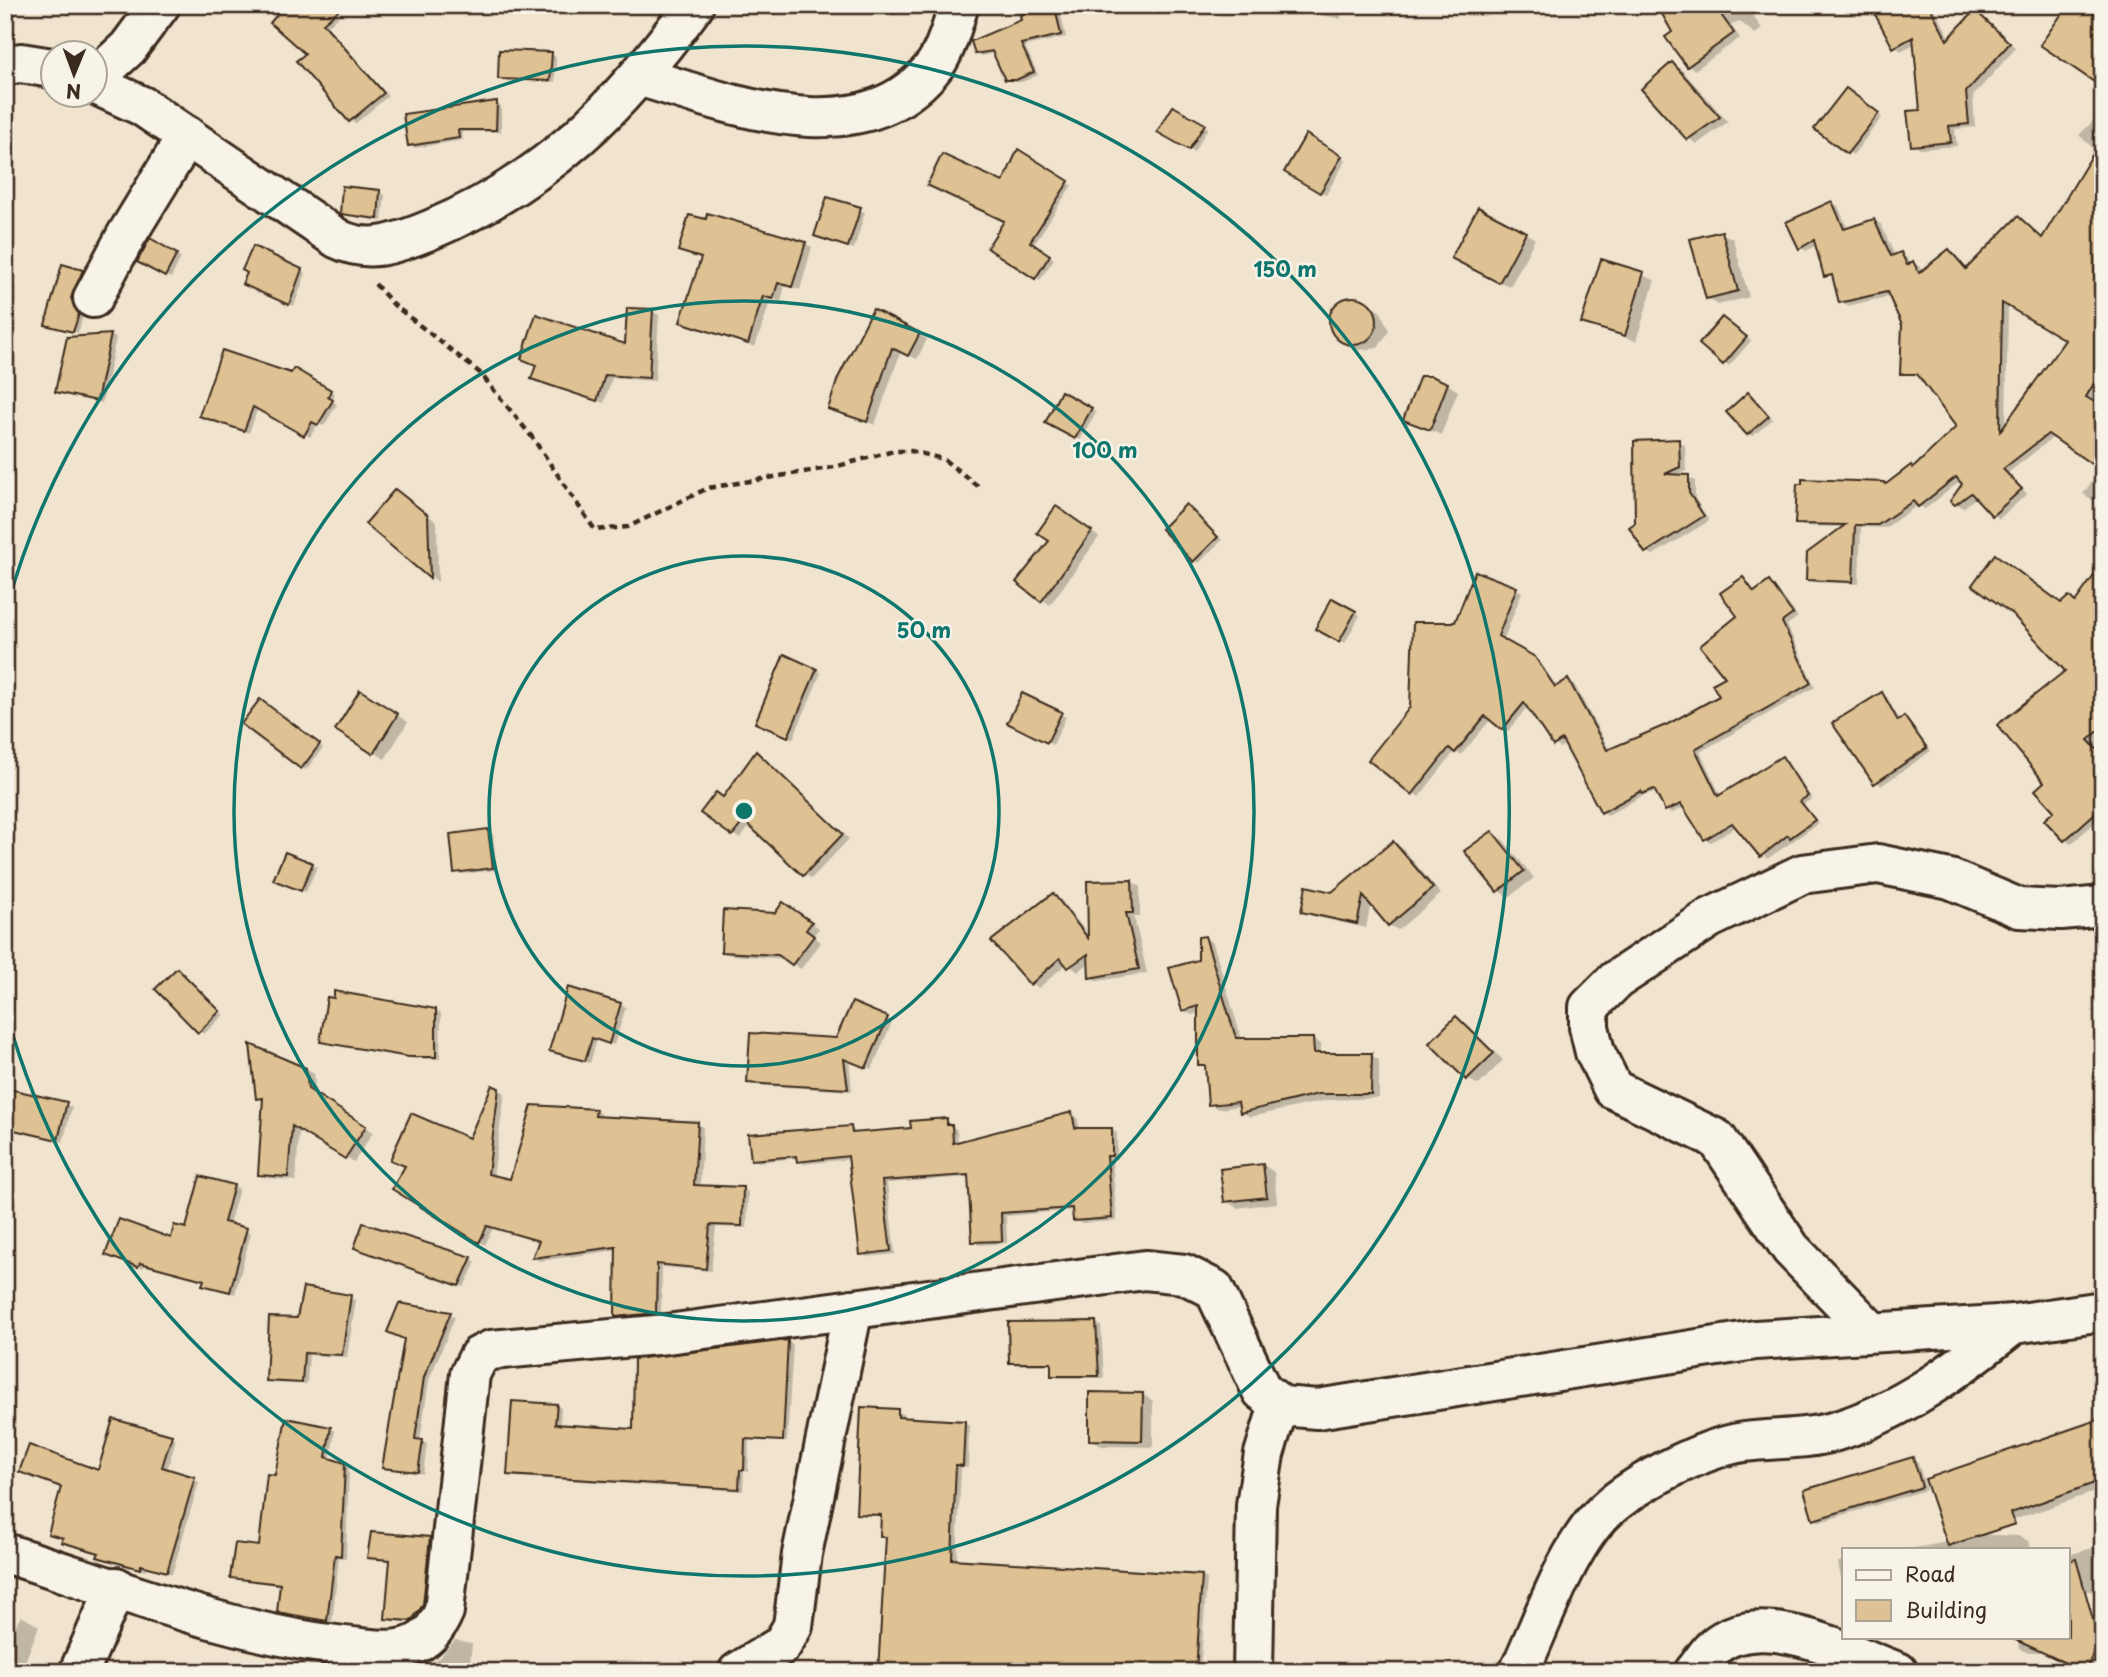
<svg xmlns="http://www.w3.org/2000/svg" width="2108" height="1677" viewBox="0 0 2108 1677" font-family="'Playpen Sans',sans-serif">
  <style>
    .shadow { fill: #0003; fill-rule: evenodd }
    .building { fill: #dfc293; stroke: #3b2a1e; stroke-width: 2; fill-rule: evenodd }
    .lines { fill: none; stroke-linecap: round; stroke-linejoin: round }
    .minor-casing { stroke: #3b2a1e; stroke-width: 44 }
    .path { stroke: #3b2a1e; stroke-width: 4.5; stroke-dasharray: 7 5; stroke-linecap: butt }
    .minor { stroke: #f7f3e8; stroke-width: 38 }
    .ring { fill: none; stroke: #0f766e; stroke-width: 3.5 }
    .centre { fill: #0f766e; stroke: #f7f3e8; stroke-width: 3.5 }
    .ring-label { font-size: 21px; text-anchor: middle; font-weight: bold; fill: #0f766e; stroke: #f7f3e8; stroke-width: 5; stroke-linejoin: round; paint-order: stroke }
  </style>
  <rect width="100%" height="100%" fill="#f0e4ce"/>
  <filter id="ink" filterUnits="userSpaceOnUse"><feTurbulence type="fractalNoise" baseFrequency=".0143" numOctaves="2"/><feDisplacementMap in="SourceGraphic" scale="14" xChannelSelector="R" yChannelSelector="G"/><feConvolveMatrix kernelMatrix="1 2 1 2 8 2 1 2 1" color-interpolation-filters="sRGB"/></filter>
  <g filter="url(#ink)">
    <g class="shadow">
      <polygon points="283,5 325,5 339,17 327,26 388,96 355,124 299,61 308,54"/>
      <polygon points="1301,5 1341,5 1341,19 1305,11"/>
      <polygon points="1659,5 1747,5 1762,29 1755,34 1739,21 1731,25 1740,38 1695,70 1688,65"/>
      <polygon points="1872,5 1932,5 1951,39 1982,17 2016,48 1973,96 1975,127 1955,129 1957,146 1920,149 1913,145 1922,112 1916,43 1901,51 1894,46"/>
      <polygon points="1055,8 1060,11 1066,37 1025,46 1038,75 1022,82 1012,82 1006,78 995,53 982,56 977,53"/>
      <polygon points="2103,36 2103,108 2096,104 2101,97 2092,91 2098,82"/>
      <polygon points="551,54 556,57 555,82 500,78"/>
      <polygon points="1672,64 1681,69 1728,122 1697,144 1688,138"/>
      <polygon points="1851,93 1882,117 1853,155 1848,152"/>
      <polygon points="496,103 501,106 501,132 462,132 463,140 414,148 409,145"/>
      <polygon points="1173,108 1208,128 1194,152 1159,132"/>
      <path d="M2103,111V507L2083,494L2101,469L2055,436L2008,473L2027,494L1999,519L1977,497L1963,508L1953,500L1965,484L1962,480L1925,509L1918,505L1885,528L1861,527L1859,584L1814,582L1808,579L1844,527L1803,526L1797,523L1888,486L1911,467L1915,469L1959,427L1921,377L1902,373L1904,324L1891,296L1847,306L1840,302L1835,278L1826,275L1817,245L1806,251L1800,247L1832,203L1838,206L1848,229L1874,221L1881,224L1895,256L1900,254L1907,258L1910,265L1920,266L1923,273L1949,251L1968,270L2024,222L2043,239L2096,151L2079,135ZM2008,305L2068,340L2006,426Z"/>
      <polygon points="1307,137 1346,160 1326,195 1287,171"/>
      <polygon points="1019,152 1072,185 1033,246 1054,259 1040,280 989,247 1006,221 1004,185"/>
      <polygon points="380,192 385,195 382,221 342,213"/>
      <polygon points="828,199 865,212 854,249 821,238"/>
      <polygon points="1525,233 1535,239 1510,287 1463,263"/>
      <polygon points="1722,233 1733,239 1749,297 1718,305 1707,298"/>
      <polygon points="151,241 181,258 171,278 139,262"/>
      <polygon points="805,243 812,247 800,290 785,285 781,302 771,299 755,347 683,321 703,259 680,250"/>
      <polygon points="1602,261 1655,280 1636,341 1583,322"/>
      <polygon points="63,266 87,274 76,302 83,317 78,333 52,327"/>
      <polygon points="301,270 306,273 294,306 249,286"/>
      <polygon points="1351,299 1361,300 1381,312 1389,331 1378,348 1358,350 1337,337 1331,318 1341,302"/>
      <polygon points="652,311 659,315 655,381 612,378 604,403 533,378 627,346"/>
      <polygon points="874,311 927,339 917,359 901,351 875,425 830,408"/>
      <polygon points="1728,322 1751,341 1729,366 1724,363"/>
      <polygon points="111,335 116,338 102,403 57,391 68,338"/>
      <polygon points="295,371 335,394 332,401 337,404 324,426 318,424 310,437 258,408 249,433 206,418 292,375"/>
      <polygon points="1447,384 1458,391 1441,435 1405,419"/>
      <polygon points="1062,394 1096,412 1080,440 1047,422"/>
      <polygon points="1749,394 1773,419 1753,436 1748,434"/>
      <polygon points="1678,441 1685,445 1686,471 1675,476 1695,480 1695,498 1709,521 1653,555 1646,551 1636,524"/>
      <polygon points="395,491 437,522 438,582 367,523"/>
      <polygon points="1186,506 1222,540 1199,563 1194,560"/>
      <polygon points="1064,513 1099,537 1050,605 1018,581 1052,540"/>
      <polygon points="2103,566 2103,815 2071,844 2065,840 2046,782 2067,671 2062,604 2069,598 2077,603"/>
      <polygon points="1743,579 1756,593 1770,583 1775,586 1798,617 1787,625 1815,687 1700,752 1721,796 1782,758 1787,761 1812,799 1804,804 1819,823 1767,859 1737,826 1711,842 1705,839 1685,807 1672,813 1666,810 1658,792 1646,794 1608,815 1603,812 1566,744 1560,748 1555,744 1528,706 1508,731 1491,719 1461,755 1455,751 1419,797 1370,760 1412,708 1456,623 1516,589 1522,592 1503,641 1540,662 1557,687 1568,681 1574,684 1610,751 1668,726 1721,696 1728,677"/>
      <polygon points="1333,600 1360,615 1345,643 1317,628"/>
      <polygon points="784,657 821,673 793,739 762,725"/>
      <polygon points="360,693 408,722 385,759 338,729"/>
      <polygon points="1882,694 1887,697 1900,721 1904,718 1909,721 1931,751 1881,786 1835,724"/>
      <polygon points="1023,695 1066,717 1053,745 1010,723"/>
      <polygon points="266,704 323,748 306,770 302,767"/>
      <polygon points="756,753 849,839 811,879 751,825 740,839 703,813 724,798"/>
      <polygon points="488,831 493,834 497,870 461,874 456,871"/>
      <polygon points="1492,833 1503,840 1534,878 1509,897 1498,891"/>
      <polygon points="1394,843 1402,848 1441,894 1398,930 1389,925 1371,903 1366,928 1312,916 1303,911 1333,894"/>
      <polygon points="312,864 317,867 306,892 280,882"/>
      <polygon points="1132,882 1140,886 1140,917 1134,917 1147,973 1098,981 1090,977 1090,962 1078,972 1067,963 1039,988 1031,983 1053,895 1061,900 1090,937"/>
      <polygon points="792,909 819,928 813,936 821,942 801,969 786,959 731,955 723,951 776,915"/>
      <polygon points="1205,938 1213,943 1242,1040 1313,1039 1321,1044 1321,1055 1371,1055 1379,1060 1379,1098 1328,1100 1250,1117 1242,1112 1240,1106 1218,1109 1210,1104 1207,1068 1200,1064 1200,1012 1192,1015 1183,1010"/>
      <polygon points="177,970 224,1015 204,1034 199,1031"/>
      <polygon points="569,989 626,1007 614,1045 597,1040 590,1063 556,1053"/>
      <polygon points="436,1010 441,1013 440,1059 415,1059 322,1041"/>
      <polygon points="887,1019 892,1022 872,1069 849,1059 852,1091 753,1085 748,1082"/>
      <polygon points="1456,1019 1467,1025 1503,1060 1479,1085 1467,1079 1432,1043"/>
      <polygon points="305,1069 314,1074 316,1096 373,1132 354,1162 299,1129 296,1181 268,1178 260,1174 265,1102 257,1098"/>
      <polygon points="5,1089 72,1107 63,1142 5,1129"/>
      <polygon points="499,1089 505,1093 493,1177 511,1181 595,1111 601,1114 601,1118 697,1124 703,1127 700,1187 743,1189 748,1192 747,1228 716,1227 711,1271 662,1267 661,1315 622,1319 617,1316 618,1250 539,1261 534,1258 541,1241 493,1228 485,1245 395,1188 470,1140"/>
      <polygon points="1072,1114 1077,1117 1080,1129 1111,1130 1117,1133 1117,1159 1112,1159 1117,1221 1080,1223 1074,1220 1073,1210 1006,1216 1007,1243 979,1245 973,1241 970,1177 887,1183 895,1254 867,1257 862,1254 850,1159 804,1164 798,1158 758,1162 753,1159 851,1128 857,1134 912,1130 946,1120 957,1130 958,1143"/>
      <polygon points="1263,1165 1274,1172 1277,1203 1237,1208 1226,1201"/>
      <polygon points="234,1186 239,1189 229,1225 251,1233 235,1294 209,1287 205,1284 205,1280 145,1264 143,1268 112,1257 172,1240"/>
      <polygon points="364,1225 472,1259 476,1262 464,1287 361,1250"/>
      <polygon points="304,1289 356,1300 347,1357 309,1355 307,1384 272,1383 267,1380 299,1320"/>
      <polygon points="400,1305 455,1317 429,1380 420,1441 427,1444 423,1474 384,1467 406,1339"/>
      <polygon points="1096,1323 1101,1326 1104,1378 1058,1378 1053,1375 1053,1365 1016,1365 1011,1362"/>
      <polygon points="788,1342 793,1344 787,1442 749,1440 748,1472 744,1471 743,1491 514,1477 509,1474 556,1406 561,1408 560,1426 634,1431"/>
      <polygon points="1142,1394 1153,1401 1153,1447 1101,1446 1090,1439"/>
      <polygon points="897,1411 903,1414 903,1419 964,1422 969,1425 968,1468 961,1467 957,1561 1201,1576 1207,1579 1200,1672 880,1672 888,1539 882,1535 883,1517 858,1513"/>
      <polygon points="2103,1420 2103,1489 1972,1534 2018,1536 2028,1541 2031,1549 1909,1549 1948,1542"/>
      <polygon points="330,1428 335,1431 330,1460 349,1467 346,1558 339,1557 332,1623 279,1612 281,1586 232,1577 261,1548 277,1477"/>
      <polygon points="171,1437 176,1439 167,1471 199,1482 172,1574 147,1567 145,1571 104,1559 100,1554 68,1544 64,1539 50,1533 100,1472"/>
      <polygon points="1913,1459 1918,1462 1926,1490 1820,1522 1815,1519"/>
      <polygon points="430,1539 435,1542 427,1608 417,1623 392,1621 387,1618 392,1562 369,1557"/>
      <polygon points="2103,1545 2103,1592 2068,1590 2068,1555"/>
      <polygon points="1844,1561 1844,1595 1838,1562"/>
      <polygon points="2068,1612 2103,1629 2103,1660 2097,1672 2083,1672 2045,1653 2028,1653 2019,1648 2019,1637 2068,1637"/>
      <polygon points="21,1616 39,1626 21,1672 5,1672 5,1644"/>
      <polygon points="455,1640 472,1644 469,1672 416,1672 440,1657"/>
      <polygon points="1773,1664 1795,1672 1770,1672"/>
      <polygon points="310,1665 340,1669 348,1672 309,1672"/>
    </g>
    <g class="building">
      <polygon points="285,5 345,5 323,23 384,93 349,122 296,61 305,54 270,23"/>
      <polygon points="1657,5 1714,5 1734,33 1687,67 1665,37 1672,32"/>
      <polygon points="1870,5 1929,5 1947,40 1975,10 2010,43 1966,92 1969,124 1949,126 1951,142 1911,146 1907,111 1920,110 1913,37 1893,48"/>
      <polygon points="2068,5 2082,5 2103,20 2103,88 2040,45"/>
      <polygon points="1055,7 1061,35 1021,44 1034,72 1016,80 1005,80 992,51 975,54 971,41 1021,20 1020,14"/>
      <polygon points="499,50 552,52 550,81 498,79"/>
      <polygon points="1672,62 1720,117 1687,140 1641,89"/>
      <polygon points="1846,88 1879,113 1847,154 1814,129"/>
      <polygon points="497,101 496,130 458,130 459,138 408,146 403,114"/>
      <polygon points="1173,106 1205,124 1189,150 1157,132"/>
      <polygon points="1306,134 1342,156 1320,193 1284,172"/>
      <path d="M2103,137V368L2086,397L2103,407V472L2048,434L2003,469L2022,489L1992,516L1971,493L1955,505L1950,501L1962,484L1956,477L1918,507L1913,501L1878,525H1855L1853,582L1806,580L1807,553L1845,525L1795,524L1797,484H1802V479L1884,482L1886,484L1911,465L1913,468L1956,427L1917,374H1900L1902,325L1887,292L1839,303L1832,275L1824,277L1814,240L1799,249L1786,222L1832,201L1844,229L1874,219L1891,256L1901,252L1907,265L1913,261L1919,273L1949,249L1966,269L2018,216L2042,238ZM2002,303L2065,340L2000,431Z"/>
      <polygon points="1018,149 1069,181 1030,242 1050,255 1035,279 987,248 1004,221 927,185 942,154 1003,182"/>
      <polygon points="342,186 380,190 378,219 340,214"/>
      <polygon points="827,197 861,207 848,247 814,236"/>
      <polygon points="1478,207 1526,232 1499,283 1451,258"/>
      <polygon points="707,213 806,242 792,287 778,283 773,299 763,296 748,344 680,322 701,258 678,251 689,215 706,219"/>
      <polygon points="1722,231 1738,291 1706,299 1690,239"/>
      <polygon points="150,238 177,254 165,277 137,262"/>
      <polygon points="253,246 302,269 289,305 242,284 247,273 242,270"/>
      <polygon points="1601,259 1644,272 1625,336 1581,323"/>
      <polygon points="62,264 83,270 71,298 79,314 73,332 45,325"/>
      <circle cx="1353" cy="321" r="24"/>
      <polygon points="627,308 653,309 649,378 605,375 597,401 531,379 536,365 521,359 536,314 625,344"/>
      <polygon points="873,309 920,333 908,356 892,348 867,422 828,409 838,378"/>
      <polygon points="1722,317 1747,337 1723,365 1699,344"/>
      <polygon points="111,334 97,401 55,392 67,337"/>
      <polygon points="222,350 291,373 294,368 331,390 328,397 333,400 318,425 312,422 304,436 253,407 244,431 199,416"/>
      <polygon points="1420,376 1431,376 1448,383 1430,430 1403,420"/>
      <polygon points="1061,391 1092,408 1075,439 1045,423"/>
      <polygon points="1748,392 1769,416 1747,435 1726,412"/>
      <polygon points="1679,439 1680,467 1665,474 1689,475 1689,493 1704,516 1645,553 1629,527 1635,523 1634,441"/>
      <polygon points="395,489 428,515 430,579 365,524"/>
      <polygon points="1186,504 1218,537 1193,562 1161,529"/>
      <polygon points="1056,506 1092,531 1041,602 1016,582 1049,541 1037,533"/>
      <polygon points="1995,554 2061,603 2069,596 2075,602 2103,563 2103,727 2088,740 2103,756 2103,806 2064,841 2044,820 2054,811 2035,790 2044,782 1997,725 2065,671 2012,614 1972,585"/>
      <polygon points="1475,571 1517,587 1498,636 1535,657 1555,687 1568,679 1607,750 1668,724 1719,696 1712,684 1725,677 1700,646 1737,616 1720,593 1743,577 1754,592 1769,581 1793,614 1782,622 1811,683 1695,749 1718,796 1782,756 1808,796 1800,801 1815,820 1790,838 1788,835 1760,857 1732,823 1704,840 1681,804 1665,811 1654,789 1642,794 1641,791 1601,813 1562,740 1553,746 1524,703 1502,730 1485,716 1455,753 1449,748 1412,795 1368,760 1410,707 1413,622 1455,622"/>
      <polygon points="1332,598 1356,611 1339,642 1315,629"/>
      <polygon points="784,654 817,669 788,737 755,723"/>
      <polygon points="360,690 398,714 373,754 335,730"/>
      <polygon points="1882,692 1898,721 1904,716 1927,748 1874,784 1832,723"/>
      <polygon points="1022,693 1062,712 1047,743 1007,723"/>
      <polygon points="260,699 320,744 301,769 241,724"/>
      <polygon points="756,751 843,834 803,876 744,821 732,836 700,813 716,792 723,797"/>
      <polygon points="488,829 493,868 454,873 450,834"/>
      <polygon points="1492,831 1524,871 1497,892 1464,851"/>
      <polygon points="1393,841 1433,888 1388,926 1363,896 1357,924 1301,912 1306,886 1332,892"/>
      <polygon points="285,852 313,863 301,891 273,880"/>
      <polygon points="1132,880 1133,913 1126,913 1139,969 1089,978 1088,954 1068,968 1060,958 1030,985 991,941 1053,893 1088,938 1087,881"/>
      <polygon points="783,902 812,922 806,930 814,936 792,965 778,955 721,952 723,910 775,913"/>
      <polygon points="1205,936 1236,1038 1313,1038 1314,1053 1372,1053 1371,1094 1318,1094 1240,1113 1238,1102 1208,1105 1205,1065 1198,1065 1198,1006 1182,1011 1169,968 1198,960 1198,937"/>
      <polygon points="177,968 220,1011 198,1033 155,989"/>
      <polygon points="568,987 621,1003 609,1044 592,1038 585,1061 549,1051"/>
      <polygon points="334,991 436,1009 436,1057 409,1057 320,1042 327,997 334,998"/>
      <polygon points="852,1002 888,1017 866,1068 844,1059 848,1089 747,1083 750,1033 836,1038"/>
      <polygon points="1456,1016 1494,1053 1466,1080 1429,1043"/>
      <polygon points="250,1044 306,1068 308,1089 366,1126 345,1159 292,1126 288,1177 258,1175 263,1098 256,1099"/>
      <polygon points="492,1085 499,1088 488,1174 510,1179 532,1105 596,1109 595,1116 698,1122 694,1185 743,1187 742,1226 710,1225 706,1269 657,1264 656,1313 615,1317 616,1247 532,1258 539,1241 487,1226 479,1243 392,1189 405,1166 390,1160 411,1113 469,1138"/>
      <polygon points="5,1088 67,1102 58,1140 5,1128"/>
      <polygon points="1072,1112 1075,1128 1112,1128 1112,1156 1107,1156 1112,1218 1073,1221 1072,1208 1001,1213 1002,1241 972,1242 968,1175 882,1181 891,1251 860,1255 848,1156 797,1162 796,1156 751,1160 748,1134 851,1126 852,1133 911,1128 910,1121 947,1118 947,1125 952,1125 953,1143"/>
      <polygon points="1263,1164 1267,1197 1224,1202 1220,1169"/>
      <polygon points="200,1176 234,1185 224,1222 247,1228 230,1292 202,1285 204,1280 140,1263 138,1267 105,1255 119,1219 171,1238 174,1225 186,1228"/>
      <polygon points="363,1223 472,1257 459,1286 354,1248"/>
      <polygon points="303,1287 351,1295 342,1355 304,1353 302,1383 266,1381 269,1317 297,1318"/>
      <polygon points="399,1303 451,1312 424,1377 415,1439 423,1440 418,1472 382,1468 404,1339 387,1332"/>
      <polygon points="1096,1321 1099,1376 1051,1376 1051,1363 1009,1363 1008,1322"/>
      <polygon points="788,1340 783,1441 745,1439 744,1470 740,1470 739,1489 507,1475 512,1401 557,1404 555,1424 633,1429 634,1359"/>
      <polygon points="1089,1392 1143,1393 1142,1441 1089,1440"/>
      <polygon points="861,1407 898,1409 898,1417 965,1421 963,1466 956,1465 952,1559 1202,1575 1196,1672 878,1672 886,1537 880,1536 881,1515 856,1514"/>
      <polygon points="286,1418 331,1427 326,1457 345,1463 341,1556 335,1555 327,1621 277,1612 280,1584 230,1578 235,1543 259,1546 267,1474 275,1475"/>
      <polygon points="2103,1418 2103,1480 2011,1513 2015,1524 1948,1546 1925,1479"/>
      <polygon points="113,1419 172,1435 162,1467 195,1477 167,1572 141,1565 140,1569 97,1557 99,1553 61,1542 63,1538 48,1534 61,1487 19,1472 29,1445 98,1470"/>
      <polygon points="1913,1457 1922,1487 1813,1520 1804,1490"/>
      <polygon points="371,1532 430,1537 423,1605 411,1621 385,1619 390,1560 367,1558"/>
      <polygon points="2076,1559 2094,1623 2103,1627 2103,1656 2095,1652 2085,1672 2009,1637 2068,1637 2068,1561"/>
    </g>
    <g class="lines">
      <defs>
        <g id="minor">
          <polyline points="5,65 21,63 52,68"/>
          <path d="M639,76C730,104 864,158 935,65C947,48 952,25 959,5"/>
          <polyline points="94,79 128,48 160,5"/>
          <path d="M94,84L142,106L338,239C371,255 399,242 430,230C546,182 621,106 694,5"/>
          <polyline points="93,298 126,236 187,136"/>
          <polyline points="1872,1332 1791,1249 1717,1139 1613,1089 1595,1052 1589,1027 1589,1007 1616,980 1710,918 1802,874 1878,864 1950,879 2019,908 2061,910 2103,906"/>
          <path d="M5,1553C116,1588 228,1633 344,1646C364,1648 388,1653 408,1647C427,1641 436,1629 444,1611L470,1374L479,1356L491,1350L667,1334L1145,1270L1184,1274L1214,1289L1262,1391L1282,1406L1317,1409L1755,1340L2014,1324L2103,1311"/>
          <polyline points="79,1672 116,1587"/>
          <polyline points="738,1672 782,1645 793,1626 802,1554 853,1309"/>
          <polyline points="1253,1672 1256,1505 1264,1454 1279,1405"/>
          <path d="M1519,1672C1541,1625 1565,1554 1599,1517C1628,1486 1702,1448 1744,1442C1773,1438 1805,1440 1833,1432C1902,1412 1959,1368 2014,1324"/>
          <path d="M1694,1672C1701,1664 1707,1653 1714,1647C1760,1607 1849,1654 1898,1672"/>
        </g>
      </defs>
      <use href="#minor" class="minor-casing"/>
      <polyline class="path" points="375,284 394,305 480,373 532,437 595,530 628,527 708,488 834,467 894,451 911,451 943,459 978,486"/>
      <use href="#minor" class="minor"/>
    </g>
  </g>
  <g class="ring">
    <circle cx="744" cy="811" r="255"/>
    <circle cx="744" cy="811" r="510"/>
    <path d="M7 607A765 765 0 1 1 7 1015"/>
  </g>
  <circle cx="744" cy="811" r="10" class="centre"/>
  <g class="ring-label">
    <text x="1285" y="277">150 m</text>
    <text x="1105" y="458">100 m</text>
    <text x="924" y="638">50 m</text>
  </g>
  <rect width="2108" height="1677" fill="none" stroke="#f7f3e8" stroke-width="28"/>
  <rect x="14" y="14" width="2080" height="1649" fill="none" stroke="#3b2a1e" stroke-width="2.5" filter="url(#ink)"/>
  <rect x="1842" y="1548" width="228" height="91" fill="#f7f3e8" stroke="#aca397" stroke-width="2"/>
  <rect x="1856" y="1570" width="35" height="10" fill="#f7f3e8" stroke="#aca397" stroke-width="2"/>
  <text x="1905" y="1582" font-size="21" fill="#3b2a1e">Road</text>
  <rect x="1856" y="1600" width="35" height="21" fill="#dfc293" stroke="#aca397" stroke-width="2"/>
  <text x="1905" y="1618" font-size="21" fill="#3b2a1e">Building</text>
  <g transform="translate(74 74) rotate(181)"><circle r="33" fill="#f7f3e8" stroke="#aca397" stroke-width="2"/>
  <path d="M0-5L12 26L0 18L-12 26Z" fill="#3b2a1e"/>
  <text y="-10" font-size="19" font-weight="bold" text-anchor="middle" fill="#3b2a1e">N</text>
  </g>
</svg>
